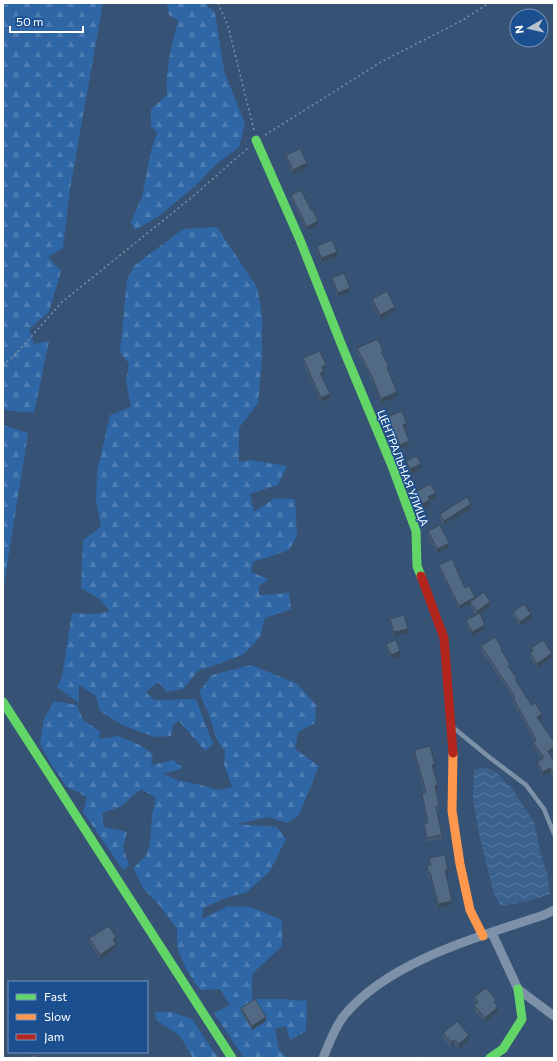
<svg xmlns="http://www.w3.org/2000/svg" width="557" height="1061" viewBox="0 0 557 1061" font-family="Commissioner,sans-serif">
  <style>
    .forest { fill: url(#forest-firs) }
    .water { fill: url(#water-waves) }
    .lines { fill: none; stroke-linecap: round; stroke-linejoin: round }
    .path { stroke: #7d92a8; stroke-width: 1.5; stroke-dasharray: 2 3; stroke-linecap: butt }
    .lane { stroke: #7d92a8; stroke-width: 4.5 }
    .street { stroke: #7d92a8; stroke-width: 9 }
    .fast { stroke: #63d668; stroke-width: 9 }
    .slow { stroke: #ff974d; stroke-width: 9 }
    .jam { stroke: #b3261e; stroke-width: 9 }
    .wall { fill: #475a72 }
    .shaded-wall { fill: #394a5c }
    .building { fill: #526984; stroke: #394a5c }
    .labels { text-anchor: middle; stroke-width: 3; stroke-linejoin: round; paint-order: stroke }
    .street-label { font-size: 11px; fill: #fff; stroke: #1b4f8f }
  </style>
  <defs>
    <pattern id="forest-firs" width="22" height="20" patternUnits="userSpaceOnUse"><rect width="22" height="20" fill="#2f66a5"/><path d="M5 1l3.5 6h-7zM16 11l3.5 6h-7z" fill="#4e7db2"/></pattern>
    <pattern id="water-waves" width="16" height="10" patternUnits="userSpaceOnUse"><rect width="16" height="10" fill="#3b618d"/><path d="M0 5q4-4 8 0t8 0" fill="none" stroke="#58799e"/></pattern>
  </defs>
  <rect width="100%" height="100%" fill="#365274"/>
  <g class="forest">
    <polygon points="3,3 103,3 70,189 63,248 48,257 61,271 49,312 29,329 34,344 49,341 34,413 3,410"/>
    <path d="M168,3H205L215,13L224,71L245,124L239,147L219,162L195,186L159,216L135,230L131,222L142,197L151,151L157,133L151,126V109L167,95C165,69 172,45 178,20L169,15L167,6Z"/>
    <polygon points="217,227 257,287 262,315 262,359 258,403 239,428 239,462 249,460 287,466 278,485 250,494 254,512 275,498 295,499 297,536 289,550 253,562 251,572 269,579 259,586 259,595 289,593 291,609 265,618 260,637 244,654 219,664 199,670 183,689 167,692 158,682 146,692 154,700 196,699 213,744 205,751 179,721 173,724 171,736 155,737 122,725 100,711 96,696 79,685 79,703 57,687 62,677 72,613 95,614 110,611 99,599 81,588 83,540 101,527 96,500 97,472 110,415 131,407 126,381 129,364 120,352 127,279 135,265 183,229"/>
    <polygon points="3,425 28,433 3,591"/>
    <polygon points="251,665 296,683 316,705 315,723 298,732 295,749 319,766 299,815 287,823 268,817 237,824 277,827 286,839 270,871 247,892 226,898 203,908 202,919 228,906 251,907 282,920 282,946 252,974 252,999 282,999 307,1001 306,1031 290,1040 286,1026 275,1029 279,1050 287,1058 244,1058 214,1013 230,1005 220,989 200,990 186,969 177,947 177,929 160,906 143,888 133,868 146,856 150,844 152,815 156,798 141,789 120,807 102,813 104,827 127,832 123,847 129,865 123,870 83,812 87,797 67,787 51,764 40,744 44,719 54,701 77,705 83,720 100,731 99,739 118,736 140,745 153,754 151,765 173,760 183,768 163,774 177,780 197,784 217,790 232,787 224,764 225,751 217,740 208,712 199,692 212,675"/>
    <polygon points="155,1012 171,1012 192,1019 218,1058 193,1058 180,1036 156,1020"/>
  </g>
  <polygon class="water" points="484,767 496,772 511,787 534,822 542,858 547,873 550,894 525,902 501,906 494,894 479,834 473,799 474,770"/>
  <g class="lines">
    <g class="path">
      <polyline points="218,3 228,26 254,130"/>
      <polyline points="265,135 381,62 463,20 489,3"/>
      <polyline points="3,365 15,355 62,302 191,198 248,148"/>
    </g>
    <polyline class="lane" points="455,729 489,757 526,785 544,809 554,834"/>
    <g class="street">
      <polyline points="492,933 518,989 554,1016"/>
      <path d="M323,1058C329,1044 334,1029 343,1017C386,962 480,936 544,915L554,910"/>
    </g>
    <g class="fast">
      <polyline points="256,140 300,240 342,346 392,466 416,531 417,566 421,576"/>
      <polyline points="3,702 232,1058"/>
      <polyline points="490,1058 503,1049 522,1019 518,989"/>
    </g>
    <polyline class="slow" points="453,753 452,811 460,864 470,910 483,936"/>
    <polyline class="jam" points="421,576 444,638 453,753"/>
  </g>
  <g class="wall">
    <polygon points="286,155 307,168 293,174 286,160"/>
    <polygon points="291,195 318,225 307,231 291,199"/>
    <polygon points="317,246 337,257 321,262 317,250"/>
    <polygon points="332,278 350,292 338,297 332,282"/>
    <polygon points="372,299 395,311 380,319 372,303"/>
    <polygon points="357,348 383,355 397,397 381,403 373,383 357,352"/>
    <polygon points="303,358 326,369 323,370 324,376 322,377 330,398 321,402 303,363"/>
    <polygon points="387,417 407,428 404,429 409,445 400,449 387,421"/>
    <polygon points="406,461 421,469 410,474 406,465"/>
    <polygon points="416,492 436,497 430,500 430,505 423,509 416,496"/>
    <polygon points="471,508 444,525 440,518 440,514"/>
    <polygon points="428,531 449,547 437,553 428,536"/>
    <polygon points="439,565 475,598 490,606 480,613 485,629 472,636 466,624 466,620 476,615 470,606 470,604 459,610 439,569"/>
    <polygon points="513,612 531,619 520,626 513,616"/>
    <polygon points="390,619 408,633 394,637 390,623"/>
    <polygon points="386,644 400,656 391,659 386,648"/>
    <polygon points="481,646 502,652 517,681 532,706 542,718 539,720 550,754 554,762 554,778 550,772 543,776 537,766 537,762 542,759 533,746 533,742 534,741 513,703 513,698 481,651"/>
    <polygon points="531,648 552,657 537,668 530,658 530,653 531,652"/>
    <polygon points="414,750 435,769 433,769 438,790 436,790 439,806 439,810 437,811 442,835 442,839 427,842 424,827 424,823 427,823 422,797 422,793 424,792 414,754"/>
    <polygon points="429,858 448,874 446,874 452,905 438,908 430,877 428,877 427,870 427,865 430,865"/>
    <polygon points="89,938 116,942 115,942 116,948 100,959 89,943"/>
    <polygon points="474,997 496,1004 498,1011 485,1022 474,1010 474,1005 476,1004 474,1002"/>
    <polygon points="241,1008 266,1021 252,1030 241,1012"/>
    <polygon points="443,1033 469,1039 459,1049 454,1044 451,1047 443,1038"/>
  </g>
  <g class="shaded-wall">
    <polygon points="307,163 307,168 293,174 293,170"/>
    <polygon points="318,221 318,225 307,231 307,227"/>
    <polygon points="337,252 337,257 321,262 321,258"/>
    <polygon points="350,288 350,292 338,297 338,293"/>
    <polygon points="395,307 395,311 380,319 380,315"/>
    <polygon points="326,365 326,369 322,371 322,367"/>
    <polygon points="324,372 324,376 320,377 320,373"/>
    <polygon points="397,392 397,397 381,403 381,399"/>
    <polygon points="330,394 330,398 321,402 321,398"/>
    <polygon points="407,424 407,428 403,429 403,425"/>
    <polygon points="409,441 409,445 400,449 400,445"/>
    <polygon points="421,464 421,469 410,474 410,469"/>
    <polygon points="436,493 436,497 428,501 428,497"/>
    <polygon points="430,500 430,505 423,509 423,504"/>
    <polygon points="471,504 471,508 444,525 444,521"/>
    <polygon points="449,543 449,547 437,553 437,549"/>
    <polygon points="475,597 475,601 470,602 470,604 459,610 459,606"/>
    <polygon points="490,602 490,606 477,616 477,611"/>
    <polygon points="531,614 531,619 520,626 520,622"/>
    <polygon points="485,625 485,629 472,636 472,632"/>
    <polygon points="408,629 408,633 394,637 394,632"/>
    <polygon points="400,651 400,656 391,659 391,655"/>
    <polygon points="552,653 552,657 537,668 537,664"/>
    <polygon points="542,714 542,718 537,721 537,717"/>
    <polygon points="554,747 554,751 548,755 548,751"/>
    <rect x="432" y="765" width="3" height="4"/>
    <polygon points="550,768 550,772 543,776 543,772"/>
    <polygon points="438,785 438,790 435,790 435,786"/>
    <rect x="445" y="870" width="3" height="4"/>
    <polygon points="452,901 452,905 438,908 438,904"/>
    <polygon points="116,937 116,942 113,944 113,939"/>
    <polygon points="116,944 116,948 100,959 100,955"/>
    <polygon points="498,1007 498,1011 485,1022 485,1018"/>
    <polygon points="266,1017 266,1021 252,1030 252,1026"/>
    <polygon points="469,1035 469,1039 459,1049 459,1044"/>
    <polygon points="454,1040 454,1044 451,1047 451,1042"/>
  </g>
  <g class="building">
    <polygon points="300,149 307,163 293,170 286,155"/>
    <polygon points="301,190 311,210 313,210 318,221 307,227 291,195"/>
    <polygon points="332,240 337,252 321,258 317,246"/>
    <polygon points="344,273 350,288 338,293 332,278"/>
    <polygon points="387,291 395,307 380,315 372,299"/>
    <polygon points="378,339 383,351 381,352 389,366 387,367 397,392 381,399 373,379 357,348"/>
    <polygon points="320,351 326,365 322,367 324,372 320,373 330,394 321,398 303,358"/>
    <polygon points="402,411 407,424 403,425 409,441 400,445 387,417"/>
    <polygon points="417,456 421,464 410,469 406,461"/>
    <polygon points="430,484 436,493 428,497 430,500 423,504 416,492"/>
    <polygon points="467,497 471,504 444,521 440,514"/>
    <polygon points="440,525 449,543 437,549 428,531"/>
    <polygon points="452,559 465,588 469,586 475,597 459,606 439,565"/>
    <polygon points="484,592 490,602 477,611 470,602"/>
    <polygon points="524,604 531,614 520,622 513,612"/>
    <polygon points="480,613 485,625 472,632 466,620"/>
    <polygon points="404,615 408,629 394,632 390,619"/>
    <polygon points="495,637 502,648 501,650 510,664 508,666 517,678 515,679 532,706 535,703 542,714 537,717 554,742 554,747 548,751 554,762 554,774 550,768 543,772 537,762 544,758 533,742 536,740 513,698 515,697 481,646"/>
    <polygon points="396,640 400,651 391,655 386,644"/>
    <polygon points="543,640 552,653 537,664 530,653 533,651 531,648"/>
    <polygon points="430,746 435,765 432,765 438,785 435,786 439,806 436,807 442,835 427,838 424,823 428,823 422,793 426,792 414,750"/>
    <polygon points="445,855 448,870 445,870 452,901 438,904 430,872 428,873 427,865 431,865 429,858"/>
    <polygon points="109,926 116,937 113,939 116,944 100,955 89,938"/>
    <polygon points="486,988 496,1000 494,1002 498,1007 485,1018 474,1005 478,1002 474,997"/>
    <polygon points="255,999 266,1017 252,1026 241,1008"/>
    <polygon points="457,1021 469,1035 459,1044 454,1040 451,1042 443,1033"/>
    <polygon points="34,1054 37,1058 28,1058"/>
    <polygon points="422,1055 425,1058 418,1058"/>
  </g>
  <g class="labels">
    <g class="street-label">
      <text transform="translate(403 468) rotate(69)" y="4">ЦЕНТРАЛЬНАЯ УЛИЦА</text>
    </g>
  </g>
  <rect width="557" height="1061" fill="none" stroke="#ffffff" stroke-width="8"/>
  <rect x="8" y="981" width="140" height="72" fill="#1b4f8f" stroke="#7695bc"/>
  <rect x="16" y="994" width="20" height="6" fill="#63d668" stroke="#7695bc"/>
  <text x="44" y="1001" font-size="12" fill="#ffffff">Fast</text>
  <rect x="16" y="1014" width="20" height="6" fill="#ff974d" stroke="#7695bc"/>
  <text x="44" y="1021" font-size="12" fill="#ffffff">Slow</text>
  <rect x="16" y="1034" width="20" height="6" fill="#b3261e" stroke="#7695bc"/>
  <text x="44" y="1041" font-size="12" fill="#ffffff">Jam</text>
  <g transform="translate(529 28) rotate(262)"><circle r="19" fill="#1b4f8f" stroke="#7695bc"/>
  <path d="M0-3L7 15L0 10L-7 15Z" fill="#b9c2ce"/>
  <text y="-6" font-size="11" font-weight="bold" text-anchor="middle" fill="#ffffff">N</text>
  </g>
  <path d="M10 26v6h73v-6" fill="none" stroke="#ffffff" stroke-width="2"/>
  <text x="16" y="26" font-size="12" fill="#ffffff" stroke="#1b4f8f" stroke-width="3" paint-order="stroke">50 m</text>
</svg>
